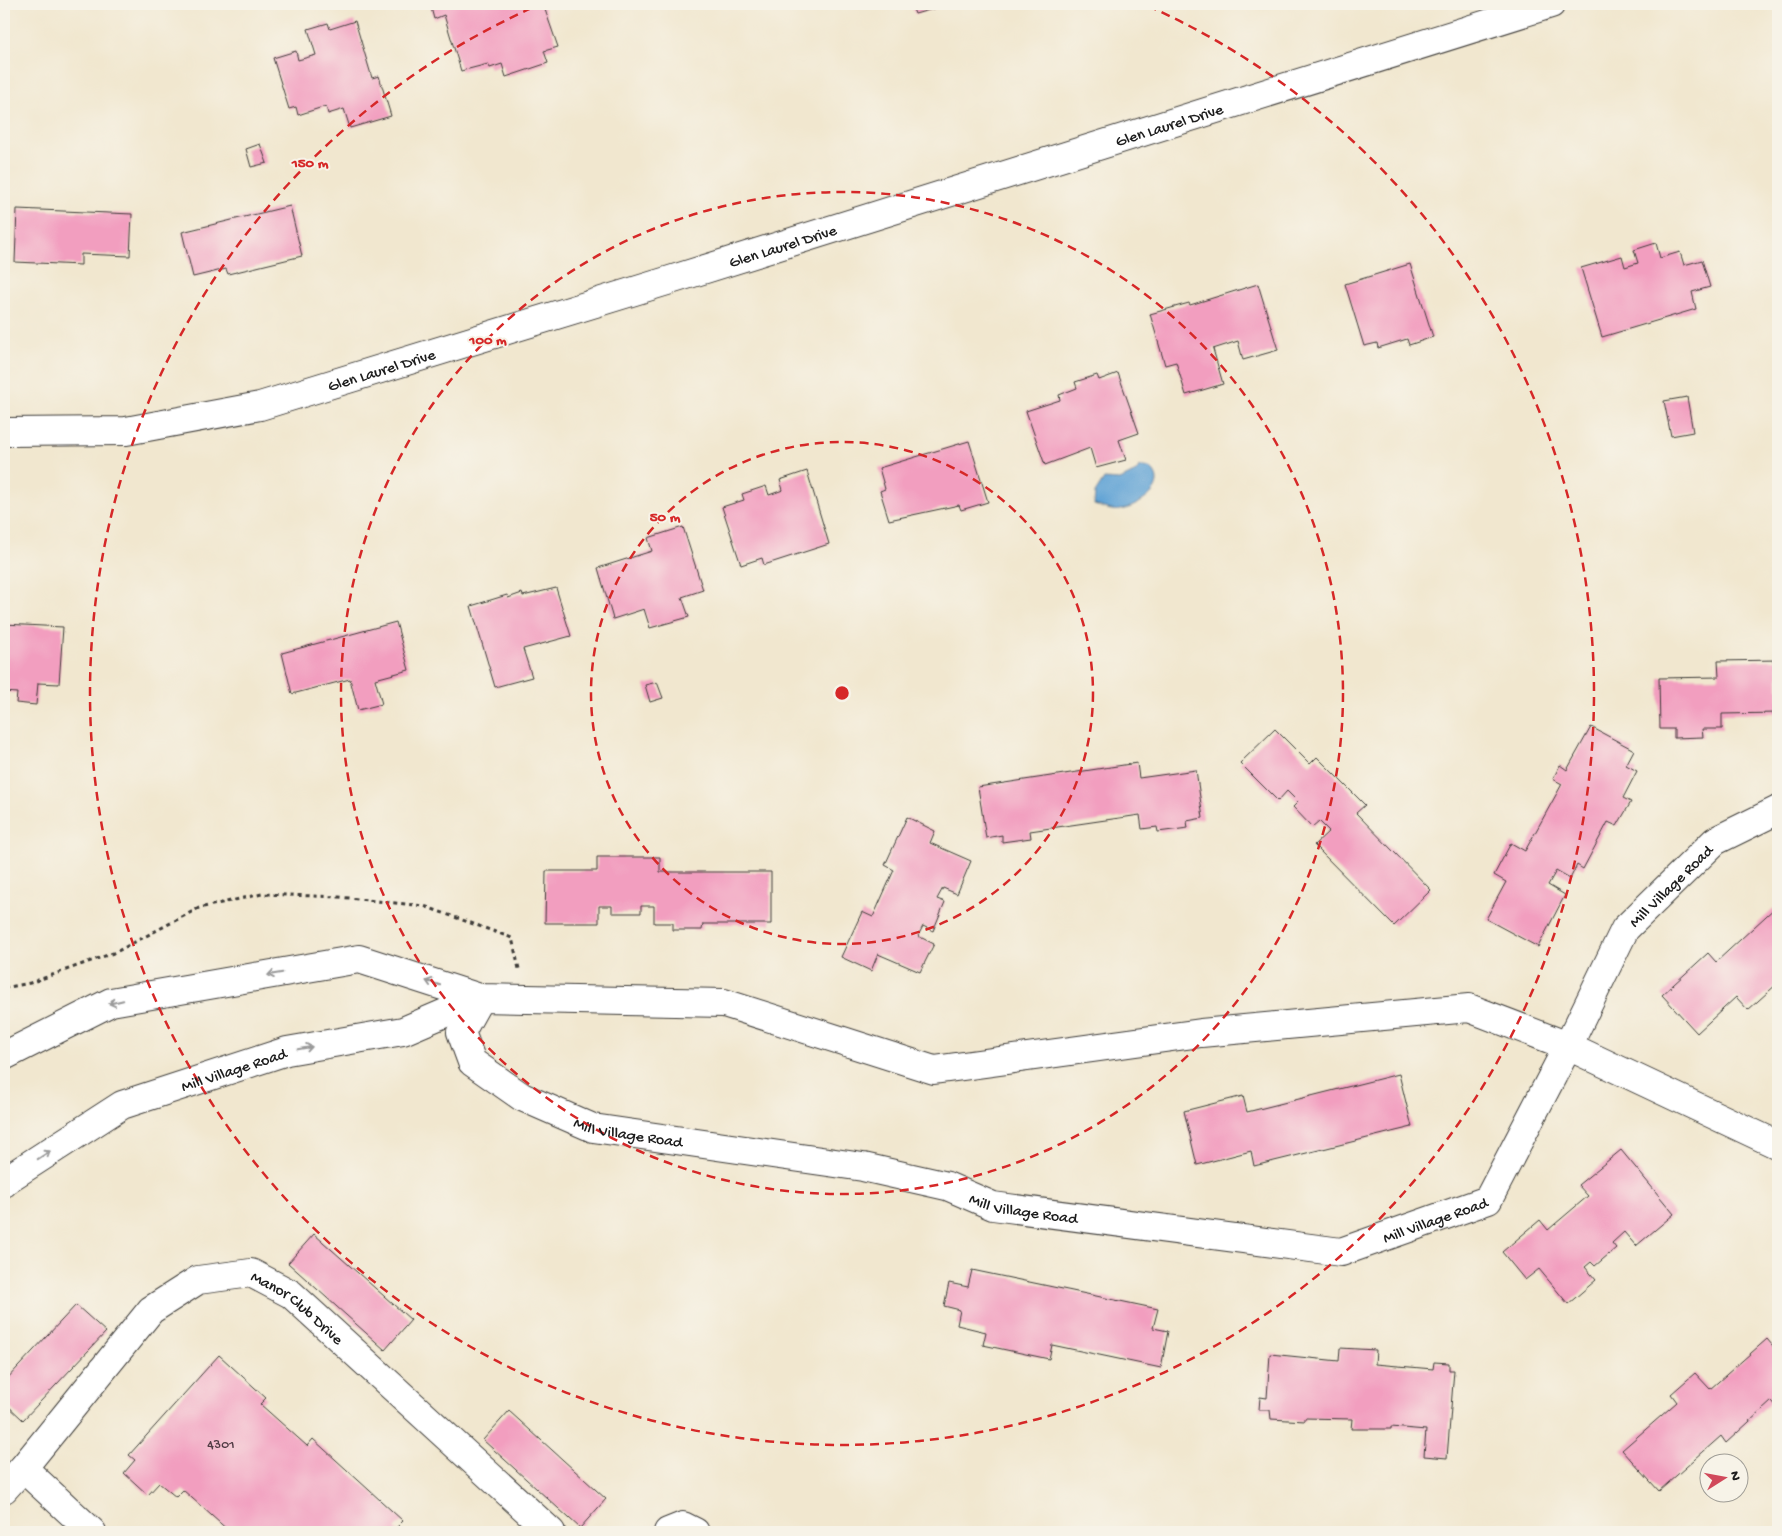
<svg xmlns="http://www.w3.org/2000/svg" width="1782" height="1536" viewBox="0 0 1782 1536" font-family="'Gochi Hand',sans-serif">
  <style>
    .water { fill: #61a3d5; stroke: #3e6078 }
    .building { fill: #f29ebf }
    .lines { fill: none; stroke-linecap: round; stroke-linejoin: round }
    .street-casing { stroke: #3c3a37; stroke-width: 30 }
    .path { stroke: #3c3a37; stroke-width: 3; stroke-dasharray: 4 4; stroke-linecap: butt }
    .street { stroke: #fff; stroke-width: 28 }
    .oneway { stroke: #999 }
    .ring { fill: none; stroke: #d62828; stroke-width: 2.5; stroke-dasharray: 9 6 }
    .labels { text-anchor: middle; stroke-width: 4; stroke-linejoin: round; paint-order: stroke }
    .number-label { font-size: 14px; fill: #523c45 }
    .street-label { font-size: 16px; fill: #1c1c1c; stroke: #f7f3e8 }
    .centre { fill: #d62828; stroke: #f7f3e8; stroke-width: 2.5 }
    .ring-label { font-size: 15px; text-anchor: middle; font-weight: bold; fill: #d62828; stroke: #f7f3e8; stroke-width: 4; stroke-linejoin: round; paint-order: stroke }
  </style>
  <rect width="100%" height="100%" fill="#f7f3e8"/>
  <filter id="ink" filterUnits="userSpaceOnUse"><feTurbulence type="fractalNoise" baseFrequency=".02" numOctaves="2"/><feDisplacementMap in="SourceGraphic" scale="10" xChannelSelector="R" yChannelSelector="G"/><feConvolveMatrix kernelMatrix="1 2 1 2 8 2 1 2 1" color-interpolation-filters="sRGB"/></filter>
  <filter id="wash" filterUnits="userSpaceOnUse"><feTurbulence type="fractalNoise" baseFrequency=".0096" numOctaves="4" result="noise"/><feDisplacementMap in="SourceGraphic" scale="20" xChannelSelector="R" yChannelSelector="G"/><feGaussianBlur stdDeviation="1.12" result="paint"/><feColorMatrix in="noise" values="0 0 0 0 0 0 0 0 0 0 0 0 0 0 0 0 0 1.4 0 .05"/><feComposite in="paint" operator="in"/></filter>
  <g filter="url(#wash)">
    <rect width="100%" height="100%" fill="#f1e7cf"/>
    <path class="water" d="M1140,467C1146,467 1150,467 1154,472C1167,490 1135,508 1121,510C1112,512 1102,507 1094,505L1095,493L1104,479L1120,480L1134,473Z"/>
    <g id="blocks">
      <g class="building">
        <polygon points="430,4 543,4 558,47 544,51 548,63 506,77 502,64 490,68 488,64 461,71 444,15 434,19"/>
        <polygon points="911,4 951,4 915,14"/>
        <polygon points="355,21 372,78 379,76 391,116 350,128 344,109 328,114 326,106 298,115 296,107 289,109 273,58 296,51 298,60 316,55 308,29 328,23 330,29"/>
        <polygon points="260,144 267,163 251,167 246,149"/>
        <polygon points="290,206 302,256 228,274 226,269 193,277 182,232"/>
        <polygon points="17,209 132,214 130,256 81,254 81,265 15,262"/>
        <polygon points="1656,243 1660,258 1680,252 1684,265 1702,260 1710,287 1692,292 1696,309 1602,337 1581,268 1622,256 1625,267 1638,263 1634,250"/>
        <polygon points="1410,264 1433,337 1409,345 1407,339 1378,348 1377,343 1364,346 1345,284"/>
        <polygon points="1258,284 1278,350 1243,360 1238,341 1213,349 1223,384 1186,395 1176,362 1165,365 1150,314 1189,303 1190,305"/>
        <polygon points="1118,373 1139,433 1119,440 1126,460 1096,468 1090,448 1045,465 1026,411 1060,400 1059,395 1077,388 1075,382 1097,375 1099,380"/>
        <polygon points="1687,397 1693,432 1671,436 1664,401"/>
        <polygon points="969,441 988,502 961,510 959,505 889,520 880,491 885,489 879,468"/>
        <polygon points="807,471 829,544 764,565 762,558 741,565 722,507 744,500 742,494 766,486 769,495 783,490 780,480"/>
        <polygon points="683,527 703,590 682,597 689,617 650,628 644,609 613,619 598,568 652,551 648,538"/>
        <polygon points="556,588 571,636 523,649 532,677 495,687 471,606 507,595 508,598 522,593 523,596"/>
        <polygon points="396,622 409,670 375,679 382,704 358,710 350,679 292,694 282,653"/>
        <polygon points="4,624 63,627 59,684 38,683 36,705 16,703 17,693 4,692"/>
        <polygon points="1778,660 1778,713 1722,714 1722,729 1702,729 1703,737 1674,738 1674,729 1660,729 1659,678 1719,677 1718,661"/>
        <polygon points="657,682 663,698 650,702 645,685"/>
        <polygon points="1591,727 1634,750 1626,765 1637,771 1623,798 1631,802 1617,826 1608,822 1583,869 1577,865 1570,879 1556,871 1548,885 1565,895 1538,947 1486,919 1506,882 1494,875 1511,843 1525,851 1562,784 1553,779 1560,765 1567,770"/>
        <polygon points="1275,729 1310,764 1317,757 1365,805 1356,813 1431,890 1394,926 1314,845 1329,831 1319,821 1312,827 1293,807 1298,802 1287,791 1278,801 1240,763"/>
        <polygon points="1137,763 1139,778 1196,770 1203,818 1187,821 1188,828 1158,832 1157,827 1142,829 1140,815 1030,831 1031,838 1002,842 1002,835 986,838 978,787"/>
        <polygon points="907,817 935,831 930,843 971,861 957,894 943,888 937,899 945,902 933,931 923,926 918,936 934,944 920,972 878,954 871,971 841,957 862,912 873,917 894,870 885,865"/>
        <polygon points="597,857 660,857 660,872 771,872 771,924 703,924 702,930 673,930 673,923 654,923 654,906 641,906 641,913 612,913 612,906 599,906 599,923 545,923 546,871 597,871"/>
        <polygon points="1778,905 1778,983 1748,1010 1736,997 1697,1033 1662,995 1708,953 1716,962"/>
        <polygon points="1399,1074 1412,1127 1254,1166 1251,1151 1197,1165 1184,1111 1243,1096 1247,1112"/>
        <polygon points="1621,1150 1674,1214 1636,1246 1624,1232 1612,1243 1616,1248 1595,1266 1591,1262 1585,1267 1596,1280 1568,1304 1539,1269 1525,1280 1502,1252 1540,1220 1548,1230 1588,1196 1578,1185"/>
        <polygon points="314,1234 411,1320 385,1350 288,1263"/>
        <polygon points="972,1270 1158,1309 1153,1328 1168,1331 1161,1368 1052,1345 1049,1359 983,1345 986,1332 957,1325 960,1310 944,1306 949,1283 968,1287"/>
        <polygon points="76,1305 106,1332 23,1420 4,1402 4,1382"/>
        <polygon points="1767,1339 1778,1352 1778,1408 1772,1401 1726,1443 1721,1436 1659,1491 1622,1450 1677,1402 1671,1394 1695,1373 1710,1389"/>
        <polygon points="1340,1348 1376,1350 1375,1364 1433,1369 1434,1362 1449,1363 1449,1370 1454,1370 1447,1458 1424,1456 1426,1430 1391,1427 1391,1429 1351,1429 1352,1419 1305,1418 1305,1421 1271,1419 1270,1410 1259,1410 1260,1397 1267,1398 1270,1354 1339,1361"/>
        <polygon points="219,1355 266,1398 260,1404 307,1446 313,1439 403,1521 395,1529 399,1532 230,1532 183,1490 176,1497 159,1483 148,1495 124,1473 135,1460 129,1455"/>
        <polygon points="509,1411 606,1499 580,1528 483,1440"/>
      </g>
    </g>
  </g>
  <g filter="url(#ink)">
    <use href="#blocks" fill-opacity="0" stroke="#3c3a37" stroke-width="1"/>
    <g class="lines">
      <defs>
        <g id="street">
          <path id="s1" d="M4,432L126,431L260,406L667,281L1551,4"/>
          <path id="s2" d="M480,998L461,1032L472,1062L522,1097L593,1128L863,1167L947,1186L993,1206L1341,1252L1488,1200L1568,1046L1625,929L1715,841L1778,810"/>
          <polyline points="4,1056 111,1002 359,959 480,998 724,1003 934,1070 1201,1033 1469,1008 1568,1046 1778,1145"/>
          <path id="s3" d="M4,1183L6,1180L122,1105L287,1051L403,1031L480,998"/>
          <polyline points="23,1468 92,1532"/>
          <path id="s4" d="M4,1489L23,1468L151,1310L198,1280L251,1273L291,1294L551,1532"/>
          <polyline points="668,1532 683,1526 695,1532"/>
        </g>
      </defs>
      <use href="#street" class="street-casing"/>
      <polyline class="path" points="4,988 30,983 116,952 199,908 262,894 339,897 424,906 512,938 519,969"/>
      <use href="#street" class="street"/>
    </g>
    <defs><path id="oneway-shaft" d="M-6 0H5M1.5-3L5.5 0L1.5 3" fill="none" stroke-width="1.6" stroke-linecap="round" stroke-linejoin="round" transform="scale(1.25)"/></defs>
    <g class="oneway">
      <use href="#oneway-shaft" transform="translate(275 974) rotate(170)"/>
      <use href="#oneway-shaft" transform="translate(433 983) rotate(-162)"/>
      <use href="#oneway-shaft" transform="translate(116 1002) rotate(166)"/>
      <use href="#oneway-shaft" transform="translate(305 1048) rotate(-10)"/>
      <use href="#oneway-shaft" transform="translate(44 1155) rotate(-33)"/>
    </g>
  </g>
  <g class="ring">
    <circle cx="842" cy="693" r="251"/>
    <circle cx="842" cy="693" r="501"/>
    <path d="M1148 6A752 752 0 1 1 536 6"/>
  </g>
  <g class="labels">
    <g class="number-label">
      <text x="221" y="1448">4301</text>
    </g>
    <g class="street-label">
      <text dy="6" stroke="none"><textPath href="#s1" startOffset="1210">Glen Laurel Drive</textPath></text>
      <text dy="6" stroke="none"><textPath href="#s1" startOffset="805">Glen Laurel Drive</textPath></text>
      <text dy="6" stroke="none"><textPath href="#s1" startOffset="385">Glen Laurel Drive</textPath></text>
      <text dy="6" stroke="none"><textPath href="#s2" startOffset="1492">Mill Village Road</textPath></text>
      <text dy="6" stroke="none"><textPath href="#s3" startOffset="259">Mill Village Road</textPath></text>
      <text dy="6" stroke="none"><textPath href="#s2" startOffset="245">Mill Village Road</textPath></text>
      <text dy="6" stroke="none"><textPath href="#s2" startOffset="649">Mill Village Road</textPath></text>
      <text dy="6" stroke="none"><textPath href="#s2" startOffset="1069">Mill Village Road</textPath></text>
      <text dy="6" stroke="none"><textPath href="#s4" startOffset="399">Manor Club Drive</textPath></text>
    </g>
  </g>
  <circle cx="842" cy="693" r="8" class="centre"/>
  <g class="ring-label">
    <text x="310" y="167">150 m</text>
    <text x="488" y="344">100 m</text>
    <text x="665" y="521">50 m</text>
  </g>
  <rect width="1782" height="1536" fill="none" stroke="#f7f3e8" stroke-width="20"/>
  <g transform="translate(1724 1478) rotate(79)"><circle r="24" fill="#f7f3e8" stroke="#9f9d96"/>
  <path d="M0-4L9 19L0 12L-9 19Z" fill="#d1495b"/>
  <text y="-8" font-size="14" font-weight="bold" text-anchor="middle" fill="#1c1c1c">N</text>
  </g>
</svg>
